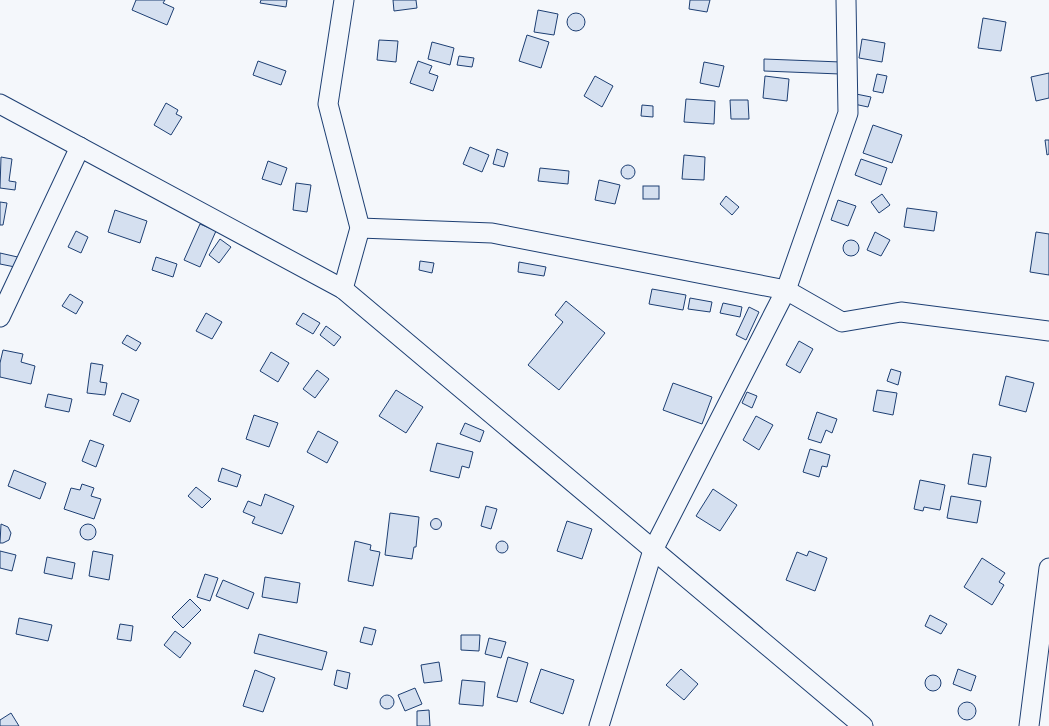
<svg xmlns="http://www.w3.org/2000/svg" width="1049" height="726" viewBox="0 0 1049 726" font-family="'Sofia Sans Condensed',sans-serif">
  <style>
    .building { fill: #d5e0f0; stroke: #1d3f73 }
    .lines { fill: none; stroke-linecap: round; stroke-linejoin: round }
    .street-casing { stroke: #1d3f73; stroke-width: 21 }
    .street { stroke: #f4f7fb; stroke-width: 19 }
  </style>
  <rect width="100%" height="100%" fill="#f4f7fb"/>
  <g class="building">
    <polygon points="136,0 165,0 163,3 174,8 167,25 132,10"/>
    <polygon points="261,0 287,0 286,7 260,3"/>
    <polygon points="393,0 416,0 417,8 394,11"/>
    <polygon points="690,0 710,0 707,12 689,9"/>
    <polygon points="538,10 558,14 554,35 534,32"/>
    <circle cx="576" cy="22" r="9"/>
    <polygon points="983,18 1006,22 1001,51 978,48"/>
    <polygon points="527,35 549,42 541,68 519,61"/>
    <polygon points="862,39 885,43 882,62 859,58"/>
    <polygon points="379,40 398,41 396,62 377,60"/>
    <polygon points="432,42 454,48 450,65 428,59"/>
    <polygon points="459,56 474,58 472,67 457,65"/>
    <polygon points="764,59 841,62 840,74 764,71"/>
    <polygon points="258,61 286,71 281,85 253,75"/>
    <polygon points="418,61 432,66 429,73 438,76 433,91 410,83"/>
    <polygon points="704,62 724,66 719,87 700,83"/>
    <polygon points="1049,73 1049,98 1036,101 1031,77"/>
    <polygon points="877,74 887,76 883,93 873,91"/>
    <polygon points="595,76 613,86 602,107 584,96"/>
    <polygon points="765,76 789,79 787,101 763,98"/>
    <polygon points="856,94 871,97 868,107 854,104"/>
    <polygon points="686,99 715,101 714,124 684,122"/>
    <polygon points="730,100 748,100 749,119 731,119"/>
    <polygon points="166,103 178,110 176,114 182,117 171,135 154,125"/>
    <polygon points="642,105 653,106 653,117 641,116"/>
    <polygon points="873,125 902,135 892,163 863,153"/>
    <polygon points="1045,140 1049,140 1049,154 1047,155"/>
    <polygon points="470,147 489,155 482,172 463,164"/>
    <polygon points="497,149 508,153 504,167 493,164"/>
    <polygon points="684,155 705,157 704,180 682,179"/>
    <polygon points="1,157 12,159 9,181 16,182 15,190 0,188"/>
    <polygon points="861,159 887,168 881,185 855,175"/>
    <polygon points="268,161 287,168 281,185 262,179"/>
    <circle cx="628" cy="172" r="7"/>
    <polygon points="540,168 569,171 568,184 538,181"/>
    <polygon points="599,180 620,185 615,204 595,200"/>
    <polygon points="296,183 311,185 307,212 293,210"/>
    <rect x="643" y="186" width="16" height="13"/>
    <polygon points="882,194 890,205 879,213 871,202"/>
    <polygon points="726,196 739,207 732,215 720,204"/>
    <polygon points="838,200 856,206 848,226 831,220"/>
    <polygon points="0,202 7,203 3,225 0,225"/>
    <polygon points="907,208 937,212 934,231 904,227"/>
    <polygon points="115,210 147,221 140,243 108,232"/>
    <polygon points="200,224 216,231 200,267 184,260"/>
    <polygon points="76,231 88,237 81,253 68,247"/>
    <polygon points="875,232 890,240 881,256 867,250"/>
    <polygon points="1036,232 1049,234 1049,275 1030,272"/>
    <polygon points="220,239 231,247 219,263 209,255"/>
    <circle cx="851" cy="248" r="8"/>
    <polygon points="0,253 22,258 20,268 0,264"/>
    <polygon points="156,257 177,264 173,277 152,270"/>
    <polygon points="420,261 434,263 432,273 419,270"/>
    <polygon points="519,262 546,267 544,276 518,272"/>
    <polygon points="652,289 686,295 683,310 649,304"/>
    <polygon points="70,294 83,302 76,314 62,306"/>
    <polygon points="690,298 712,302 710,312 688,309"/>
    <polygon points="566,301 605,333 559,390 528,365 563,322 555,315"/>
    <polygon points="723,303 742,307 740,317 720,313"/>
    <polygon points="749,307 759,312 746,340 736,335"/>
    <polygon points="206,313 222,322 212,339 196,331"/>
    <polygon points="303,313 320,323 313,334 296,324"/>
    <polygon points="326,326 341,337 334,346 320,335"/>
    <polygon points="127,335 141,343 136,351 122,343"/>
    <polygon points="799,341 813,349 800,373 786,365"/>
    <polygon points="3,350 23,354 21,362 35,366 31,384 0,377 0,363"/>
    <polygon points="271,352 289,363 278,382 260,371"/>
    <polygon points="91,363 103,365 100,382 107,383 105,395 87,393"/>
    <polygon points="891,369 901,372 898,385 887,381"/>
    <polygon points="317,370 329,379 315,398 303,389"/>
    <polygon points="1006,376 1034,383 1026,412 999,405"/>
    <polygon points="673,383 712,397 702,424 663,410"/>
    <polygon points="396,390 423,407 406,433 379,416"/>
    <polygon points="877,390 897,393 893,415 873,411"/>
    <polygon points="747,392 757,396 752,408 742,403"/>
    <polygon points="122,393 139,400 130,422 113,415"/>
    <polygon points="48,394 72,399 69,412 45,407"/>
    <polygon points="817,412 837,419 832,433 826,430 821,443 808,439"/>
    <polygon points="254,415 278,423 269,447 246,439"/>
    <polygon points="756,416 773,425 759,450 743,440"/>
    <polygon points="465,423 484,431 480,442 460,434"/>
    <polygon points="318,431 338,442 327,463 307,452"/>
    <polygon points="90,440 104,445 96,467 82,461"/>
    <polygon points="437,443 473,452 469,468 462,466 459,478 430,471"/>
    <polygon points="810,449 830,455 827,467 822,466 819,477 803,472"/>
    <polygon points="973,454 991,457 986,487 968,484"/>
    <polygon points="222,468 241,475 237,487 218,481"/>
    <polygon points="14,470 46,483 40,499 8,486"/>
    <polygon points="920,480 945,485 940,510 924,507 923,511 914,509"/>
    <polygon points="82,484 94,488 91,496 101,499 94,519 64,509 71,488 80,490"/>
    <polygon points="196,487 211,499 202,508 188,496"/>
    <polygon points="713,489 737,505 720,531 696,516"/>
    <polygon points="265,494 294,506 282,534 252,523 255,517 243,512 248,501 261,506"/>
    <polygon points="951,496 981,501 977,523 947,518"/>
    <polygon points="486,506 497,509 491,529 481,526"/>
    <polygon points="390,513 419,517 416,547 414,547 412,559 385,555"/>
    <circle cx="436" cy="524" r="5.5"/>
    <polygon points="567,521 592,529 582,559 557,551"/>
    <polygon points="1,524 8,527 11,533 9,540 3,543 0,543"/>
    <circle cx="88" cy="532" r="8"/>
    <circle cx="502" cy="547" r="6"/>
    <polygon points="355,541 371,545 370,550 380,552 373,586 348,581"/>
    <polygon points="0,551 16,555 12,571 0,568"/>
    <polygon points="93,551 113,555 109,580 89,576"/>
    <polygon points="809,551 827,558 815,591 786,580 797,552 807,556"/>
    <polygon points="47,557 75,563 72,579 44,573"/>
    <polygon points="982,558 1005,573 999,582 1004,585 992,605 964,587"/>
    <polygon points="205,574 218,578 210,601 197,597"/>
    <polygon points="265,577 300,583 297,603 262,597"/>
    <polygon points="223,580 254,593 248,609 216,596"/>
    <polygon points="190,599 201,610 183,628 172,617"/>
    <polygon points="930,615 947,624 941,634 925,626"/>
    <polygon points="19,618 52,625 48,641 16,634"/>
    <polygon points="120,624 133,626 131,641 117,639"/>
    <polygon points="364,627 376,630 372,645 360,642"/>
    <polygon points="175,631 191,643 180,658 164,645"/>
    <polygon points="259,634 327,652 322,670 254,653"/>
    <polygon points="461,635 480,635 479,651 461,650"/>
    <polygon points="489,638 506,642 501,658 485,654"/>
    <polygon points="508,657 528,663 517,702 497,697"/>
    <polygon points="439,662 442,681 424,683 421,665"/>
    <polygon points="541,669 574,680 563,714 530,702"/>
    <polygon points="681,669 698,684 684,700 666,685"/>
    <polygon points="958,669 976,676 971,691 953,684"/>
    <polygon points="255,670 275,678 263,712 243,706"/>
    <polygon points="337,670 350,673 347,689 334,685"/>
    <circle cx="933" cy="683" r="8"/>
    <polygon points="462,680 485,682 483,706 459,704"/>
    <polygon points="415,688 422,704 405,711 398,695"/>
    <circle cx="387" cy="702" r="7"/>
    <circle cx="967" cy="711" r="9"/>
    <polygon points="429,710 430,726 417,726 417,711"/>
    <polygon points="11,713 19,726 0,726 0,720"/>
  </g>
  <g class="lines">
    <defs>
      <g id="street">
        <polyline points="0,104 343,289 863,726"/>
        <polyline points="360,228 492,233 786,290 842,322 901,312 1049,331"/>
        <polyline points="343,289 360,228 328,104 344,0"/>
        <polyline points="0,317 80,147"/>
        <polyline points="599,726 653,550 786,290 848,113 846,0"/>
        <polyline points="1029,726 1049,568"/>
      </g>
    </defs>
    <use href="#street" class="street-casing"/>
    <use href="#street" class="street"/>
  </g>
</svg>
